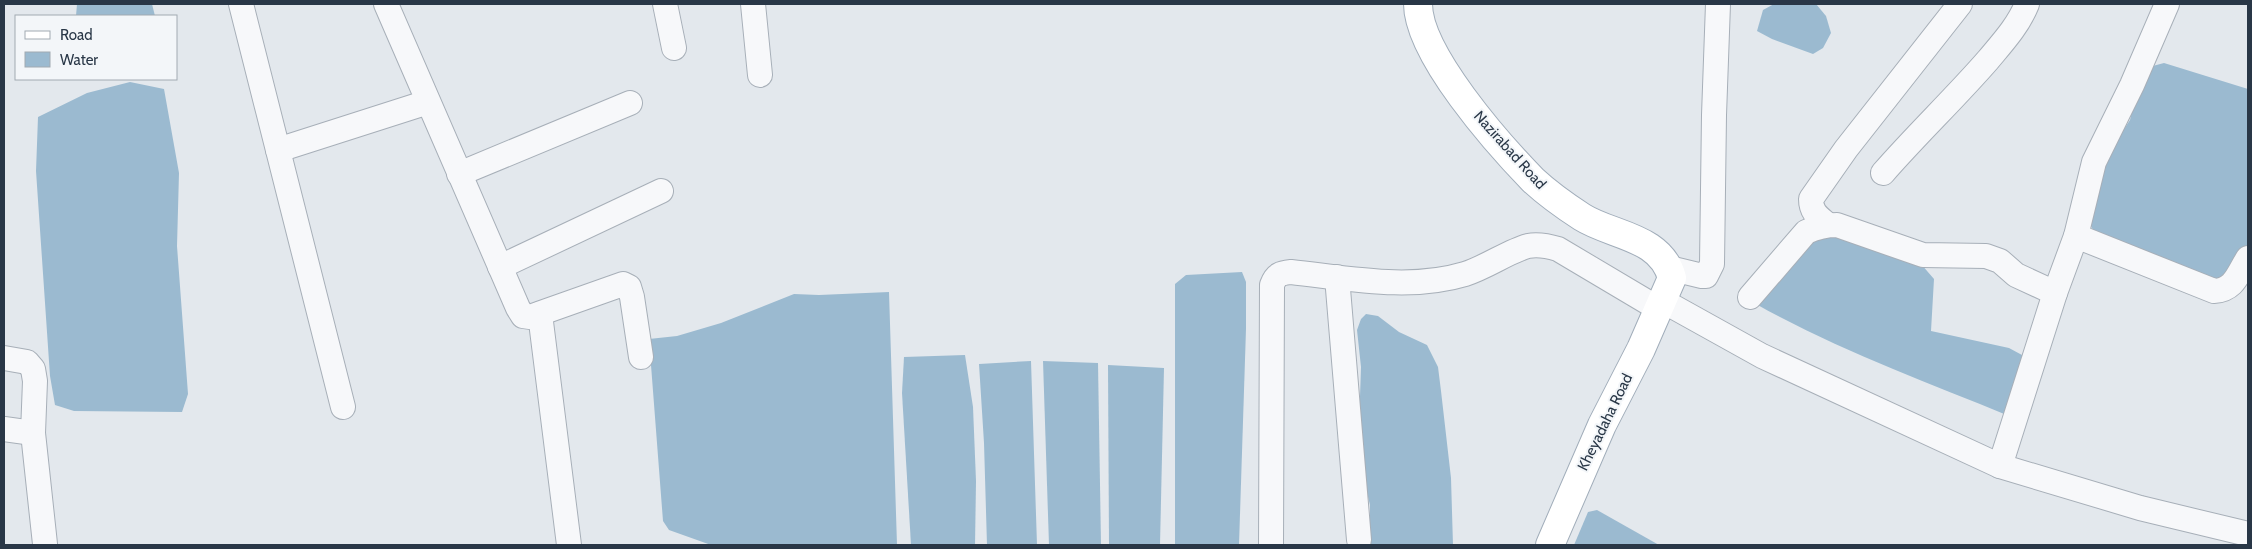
<svg xmlns="http://www.w3.org/2000/svg" width="2252" height="549" viewBox="0 0 2252 549" font-family="Cabin,sans-serif">
  <style>
    .water { fill: #9bbad0 }
    .lines { fill: none; stroke-linecap: round; stroke-linejoin: round }
    .minor-casing { stroke: #a7afb8; stroke-width: 26 }
    .major-casing { stroke: #a1adba; stroke-width: 30 }
    .minor { stroke: #f7f8fa; stroke-width: 24 }
    .major { stroke: #fff; stroke-width: 28 }
    .labels { text-anchor: middle; stroke-width: 4; stroke-linejoin: round; paint-order: stroke }
    .street-label { font-size: 15px; fill: #293747; stroke: #f3f6f9 }
  </style>
  <rect width="100%" height="100%" fill="#e3e8ed"/>
  <g class="water">
    <polygon points="77,4 152,4 155,16 76,16"/>
    <polygon points="1774,4 1816,4 1826,16 1831,33 1823,48 1813,54 1772,39 1757,31 1763,10"/>
    <polygon points="2164,63 2248,89 2248,244 2224,284 2095,234 2091,226 2093,204 2101,164 2130,120 2139,83 2149,67"/>
    <polygon points="130,82 164,89 179,173 177,246 188,394 182,412 74,411 55,405 50,376 36,171 38,117 87,93"/>
    <path d="M1830,236L1921,264L1934,279L1931,331L2009,348L2022,355L2026,374L2009,416C1924,381 1837,350 1756,304L1814,241Z"/>
    <polygon points="1242,272 1246,282 1246,329 1239,545 1175,545 1175,284 1186,275"/>
    <polygon points="889,292 897,545 711,545 669,530 663,521 649,339 677,336 721,323 794,294 819,295"/>
    <polygon points="1366,314 1378,316 1399,332 1427,345 1438,367 1441,391 1451,478 1453,545 1370,545 1370,505 1358,456 1361,367 1357,330 1361,319"/>
    <polygon points="965,355 973,407 976,481 975,545 911,545 902,393 904,357"/>
    <polygon points="1031,361 1037,545 987,545 984,443 979,364"/>
    <polygon points="1043,361 1098,363 1101,545 1049,545"/>
    <polygon points="1108,365 1164,368 1160,545 1109,545"/>
    <polygon points="1597,510 1659,545 1574,545 1588,512"/>
  </g>
  <g class="lines">
    <defs>
      <g id="minor">
        <polyline points="241,4 343,407"/>
        <polyline points="386,4 518,308 523,316 530,317 541,313 623,284 629,287 632,297 641,357"/>
        <polyline points="665,4 674,48"/>
        <polyline points="753,4 760,75"/>
        <polyline points="278,150 428,102"/>
        <path d="M1883,173C1917,134 1954,99 1988,60C2003,42 2018,26 2027,4"/>
        <polyline points="459,174 630,103"/>
        <path d="M1828,225C1819,217 1811,213 1811,199L1846,149L1960,4"/>
        <path d="M2076,236L2214,291C2235,290 2238,273 2248,258"/>
        <polyline points="500,267 661,191"/>
        <polyline points="1669,268 1702,276 1706,276 1712,264 1714,115 1718,4"/>
        <polyline points="1337,277 1359,540"/>
        <path d="M1750,297L1806,232C1817,227 1826,225 1837,225L1923,255L1986,256L2000,261L2016,275L2055,293"/>
        <polyline points="1663,301 1762,356 2000,466 2140,508 2248,534"/>
        <polyline points="540,314 569,545"/>
        <polyline points="4,358 27,362 33,369 35,381 33,433 45,544"/>
        <polyline points="4,429 33,433"/>
        <polyline points="2000,466 2055,293 2076,236 2094,162 2132,85 2167,4"/>
        <path d="M1271,545L1272,285C1276,274 1281,273 1291,272C1348,278 1409,291 1465,274C1487,267 1509,251 1528,246C1538,244 1548,246 1558,249L1659,309"/>
      </g>
      <path id="major" d="M1418,4C1418,54 1498,144 1533,180C1547,193 1565,206 1582,217C1612,236 1661,236 1672,278L1641,349L1602,425L1550,545"/>
    </defs>
    <use href="#minor" class="minor-casing"/>
    <use href="#major" class="major-casing"/>
    <use href="#minor" class="minor"/>
    <use href="#major" class="major"/>
  </g>
  <g class="labels">
    <g class="street-label">
      <text transform="translate(1510 150) rotate(48)" y="5">Nazirabad Road</text>
      <text transform="translate(1605 422) rotate(-64)" y="5">Kheyadaha Road</text>
    </g>
  </g>
  <rect width="2252" height="549" fill="none" stroke="#293747" stroke-width="10"/>
  <rect x="15" y="15" width="162" height="65" fill="#f3f6f9" stroke="#a2aab2"/>
  <rect x="25" y="31" width="25" height="8" fill="#ffffff" stroke="#a2aab2"/>
  <text x="60" y="40" font-size="15" fill="#293747">Road</text>
  <rect x="25" y="52" width="25" height="15" fill="#9bbad0" stroke="#a2aab2"/>
  <text x="60" y="65" font-size="15" fill="#293747">Water</text>
</svg>
